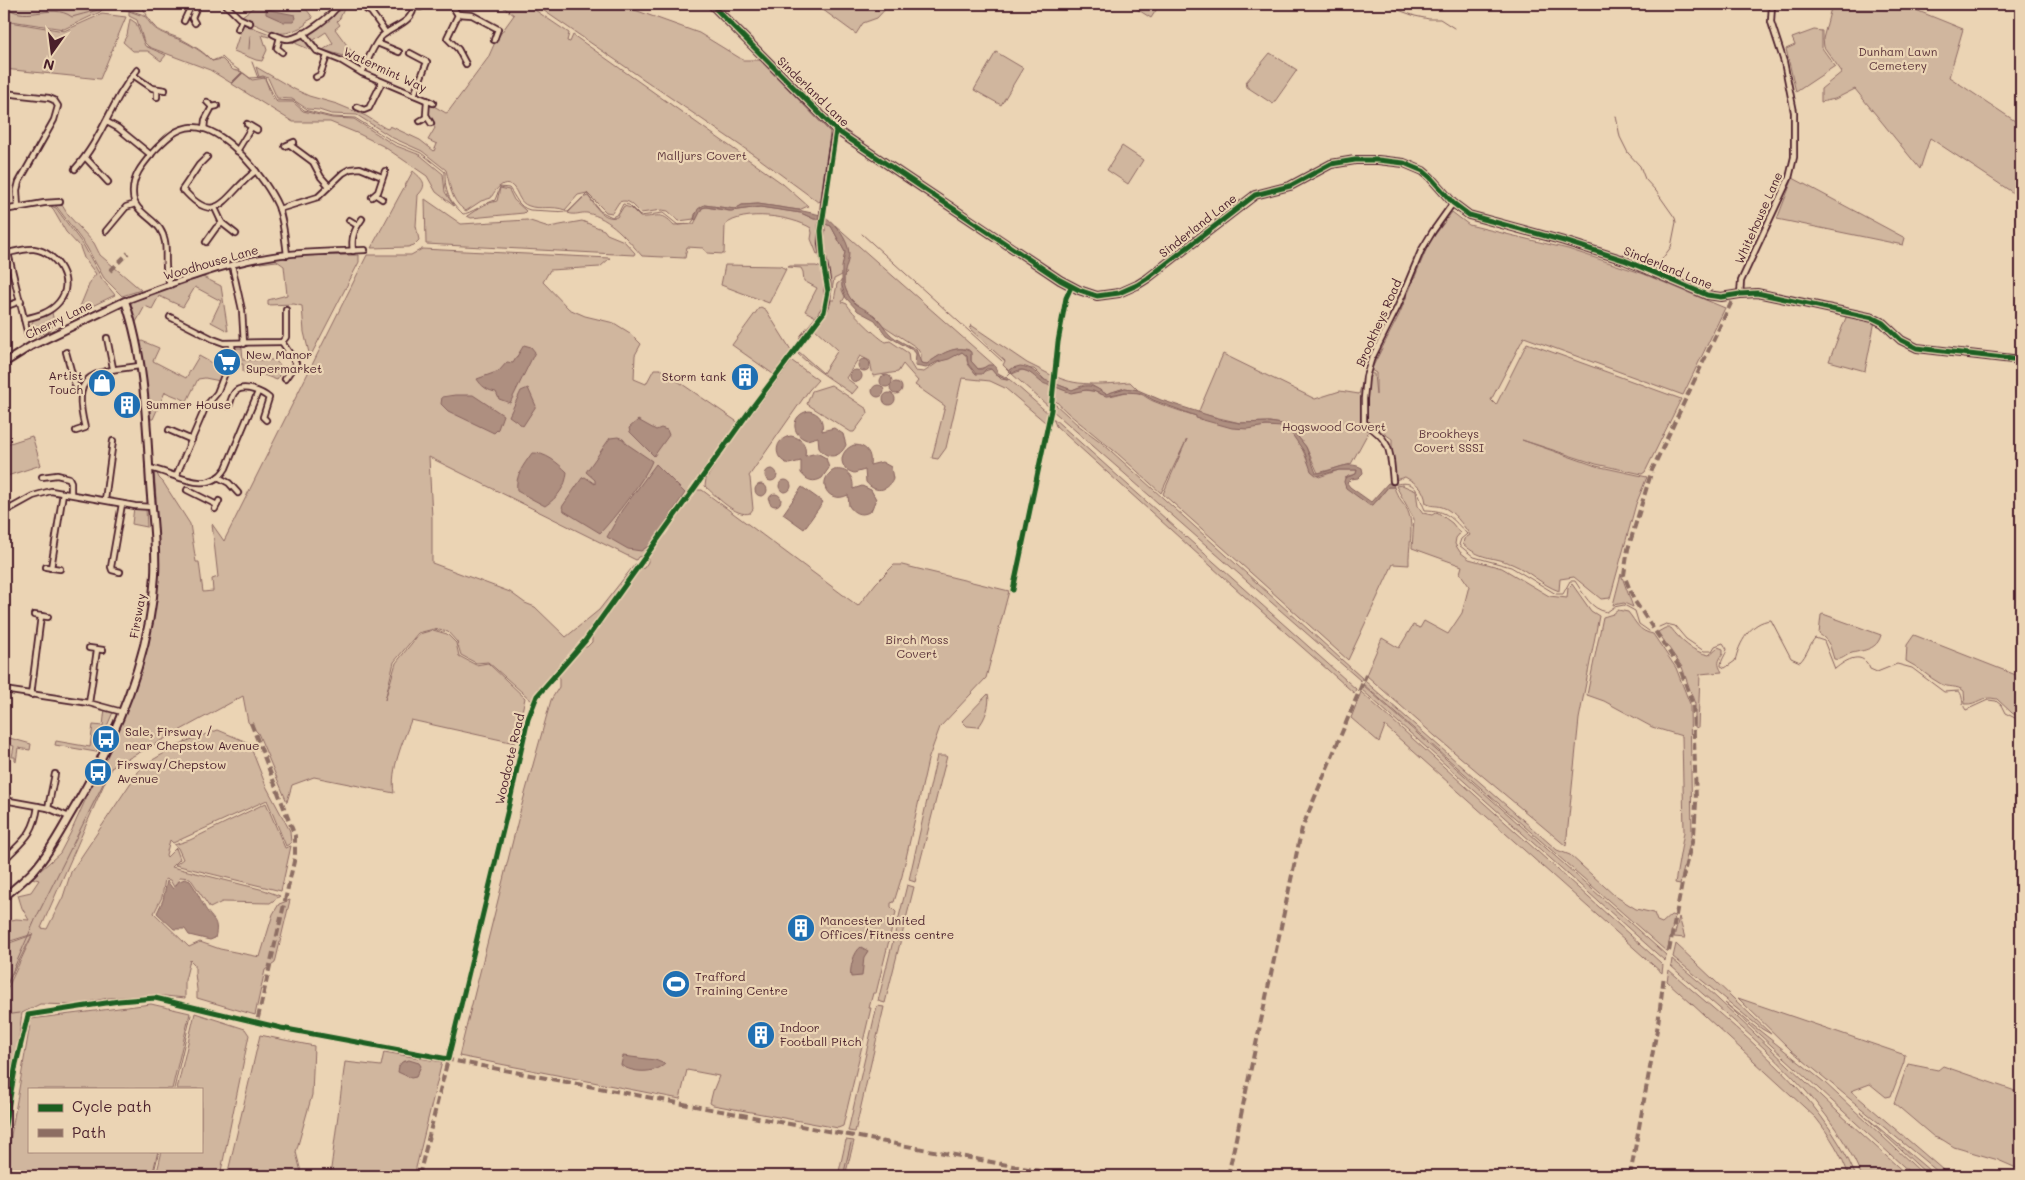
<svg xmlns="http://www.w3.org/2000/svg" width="2025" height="1180" viewBox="0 0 2025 1180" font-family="Mali,sans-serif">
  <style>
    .green { fill: #d0b69e; stroke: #8d6a64 }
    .water { fill: #ae8f80; stroke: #86625e }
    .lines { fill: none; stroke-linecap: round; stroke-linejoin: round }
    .stream { stroke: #86625e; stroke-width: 1 }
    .street-casing { stroke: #4a1f2b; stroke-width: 8 }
    .secondary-casing { stroke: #4a1f2b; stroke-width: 10 }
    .street { stroke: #ebd4b4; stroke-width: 4.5 }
    .secondary { stroke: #ebd4b4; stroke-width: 6 }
    .quiet { stroke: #8d6e63; stroke-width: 4; stroke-dasharray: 8 4; stroke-linecap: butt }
    .cycleway-casing { stroke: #ebd4b4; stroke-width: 8 }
    .cycleway { stroke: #1b5e20; stroke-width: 5 }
    .labels { text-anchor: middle; stroke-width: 4.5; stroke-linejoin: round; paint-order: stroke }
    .park-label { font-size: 12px; fill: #5e363c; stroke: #ebd4b4 }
    .street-label { font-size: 12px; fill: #4a1f2b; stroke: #ebd4b4 }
    .poi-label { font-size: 12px; fill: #4a1f2b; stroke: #ebd4b4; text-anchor: start }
  </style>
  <rect width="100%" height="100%" fill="#ebd4b4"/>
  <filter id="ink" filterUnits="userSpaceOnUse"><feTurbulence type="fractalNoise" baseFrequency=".02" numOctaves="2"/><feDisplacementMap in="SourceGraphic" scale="10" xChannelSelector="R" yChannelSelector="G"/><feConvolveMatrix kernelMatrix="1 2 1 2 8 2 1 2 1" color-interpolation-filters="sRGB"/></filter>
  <g filter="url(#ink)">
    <g class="green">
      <polygon points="4,4 105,4 105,7 100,12 64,29 4,20"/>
      <path d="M258,4H271L307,10L313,18L306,22L305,25C280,39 276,33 252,23L253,21L242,16Z"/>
      <polygon points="343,4 346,4 340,18 337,21 340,25 335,29 355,56 362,60 360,67 344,56 323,50 333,43 326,32 314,40 319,48 309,35 309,33 333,17 337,11 340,11"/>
      <path d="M499,4H526L569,33L567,41L570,42L573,35L783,184L808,206L799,210L758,204L742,205L735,209L704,205L695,214L694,219L679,221L668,211L662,210L641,213C634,207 630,198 619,202L612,213L606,212L587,193L578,195L565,210C552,205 539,210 529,206C519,203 519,194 514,188C505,176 494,191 491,198L481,201L466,211C451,202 450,185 446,170L422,151L393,138L357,115L331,114L319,110L307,109L292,99L277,98L268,78L263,76L259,77L256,67L294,89L309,96L337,104L366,116L385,128L388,129L390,126L420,140L434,151L437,144L428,140L435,128L427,116L428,107L432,105L446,113L448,112L488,58L496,40L514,15Z"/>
      <polygon points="534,4 618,4 699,33 743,60 760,60 830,132 823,200 818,202 757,157"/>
      <polygon points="815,4 890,4 877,18 863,23 856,34"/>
      <polygon points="1129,4 1160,4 1151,18"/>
      <polygon points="1405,4 1426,4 1426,5 1420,11 1411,9"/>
      <polygon points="1832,4 1901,4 1963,29 1949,77 2021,125 2021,198 1930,138 1920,169 1855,89 1835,99 1821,102 1821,89 1842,72 1824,47 1823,39"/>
      <path d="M129,11L146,17C153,31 164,34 178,39C190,44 203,52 212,61L222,59L233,70L242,72L231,83L210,70L149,47L144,42L137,20L129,16Z"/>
      <polygon points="102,14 126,17 100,79 4,69 4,21 64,31"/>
      <polygon points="130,19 136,23 145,46 166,55 161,61 148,51 133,51 123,42 127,35"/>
      <polygon points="243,24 270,34 269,37 262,35 267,50 262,61 256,60 234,51"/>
      <polygon points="1814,30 1822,31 1822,48 1835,66 1796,92 1786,49 1795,45 1792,38"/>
      <polygon points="301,37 302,38 311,50 290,41"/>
      <polygon points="996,52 1023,68 1001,105 974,90"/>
      <polygon points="1270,53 1297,70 1273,104 1247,87 1246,82"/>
      <polygon points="243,73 252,80 265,78 272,97 277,102 293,102 303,111 332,118 354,119 394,145 420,155 443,174 445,192 454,206 436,192 427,176 383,146 359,134 330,122 293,122 232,84"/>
      <polygon points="1122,146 1143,160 1128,184 1107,170"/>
      <path d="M413,171C422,179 429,184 418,195L416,226L419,240L414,245L408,247L371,248Z"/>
      <polygon points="1793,178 1905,238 1903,245 1777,219"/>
      <polygon points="500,188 509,190 514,200 526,211 524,213 471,218 467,216 485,204 497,201"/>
      <path d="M588,196C596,206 602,220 617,217L624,206L631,208L640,217C657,218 661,210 674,225L694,224L702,208L706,207L729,211L760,207L801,213L814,219H820L818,230L819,253L817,254L811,239L812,233L811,228C792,216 743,209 725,225L724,254L707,253L703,248L687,247L685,258L642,256C627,239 611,218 587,213C581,212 575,216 568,213L582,198Z"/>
      <polygon points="425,199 461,224 527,220 549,227 582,221 604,230 607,234 624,241 635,253 634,255 426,244"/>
      <polygon points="52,204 62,205 68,215 94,243 100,255 141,290 122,296 104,278 86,246 57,207"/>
      <polygon points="51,206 56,208 84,246 102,279 115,295 82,311 79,309 91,280 96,274 84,258 80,247 66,232"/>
      <path d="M1452,212L1469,225L1568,249L1644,274L1725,308L1683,395L1524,337L1491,400L1496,405L1527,343L1681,399L1645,472L1642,474L1596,464L1522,440L1596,466L1647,477L1636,504L1610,598L1601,599L1574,577L1560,579L1559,591C1542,585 1529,571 1512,564C1491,556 1481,560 1463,544L1464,539L1470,535C1463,525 1453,510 1442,507C1436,505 1431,507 1426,503C1424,488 1417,484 1405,477L1395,480L1392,459V439L1385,434L1370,429L1351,464L1318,473L1306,447L1289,425L1269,422L1240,423L1198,413L1223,354L1315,399L1340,391L1359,394L1365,373L1374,374L1376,395V373L1371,370L1399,315L1429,243Z"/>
      <polygon points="825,224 831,226 845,252 842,275 834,279 831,296 829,296 824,238"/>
      <path d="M835,225L994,365L978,369L971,361V354L969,350C955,345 938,356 927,364L921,363V354L916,347L884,326L874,315L862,310L850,298L844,286V276L847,273H844L846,244Z"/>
      <path d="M422,249L610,258L600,267L550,270L543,282L569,309L585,316L614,323L630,333L641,344L635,355L634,379L646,384L654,369H660L739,423L647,555L638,557L636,560L429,457L432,518V563L510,592L525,603L535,607L566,637L599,610L635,564L641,563L583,640L542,687L532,701L488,662L476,663L461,655L457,642L448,632L434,629L418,633L394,662L385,700L396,663L419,634L433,630L447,634L456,643L459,656L476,665L488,663L525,698L515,743L411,720C403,742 390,769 394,793L314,777L292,785L287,802L258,733L248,722L243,696L111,768L41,928L47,929L63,897L71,872L142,766L184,742L218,730L249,743L266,786L290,831L291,843L286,846L267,800L173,843L170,840L166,855L167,857L176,848L180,859L172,867L264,890L280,896L270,903L222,902L210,908L190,878L180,877L174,887L170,880L165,879L162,897L154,913L189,947L200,942L220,949L260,957L273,914L279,904L290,900L275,963L265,970L255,1015L197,998C198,986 194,977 195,965L190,960L185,980V998L155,995L108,998L75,1005L40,1004L22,1013C19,1032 19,1061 4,1074V996L33,934L4,943V922L16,919L29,920L22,908L18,895L31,892L39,880L32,878L60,853L71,832L101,765L149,637H150C160,583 159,529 154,473L156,471L159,478L163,482L190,524L196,562H199L203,592L213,591L212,579L218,577L212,524L224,541L367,255H411Z"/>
      <polygon points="359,255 359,262 310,357 304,332 302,306 294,304 268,305 268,300 287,295 284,266 277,261 260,263 260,260 287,256"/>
      <polygon points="725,265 780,266 786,269 769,303 721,285"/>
      <path d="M790,266H816L822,268C826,283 831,307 816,317L805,311L817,288L804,281L803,272L801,268L788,267Z"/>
      <polygon points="203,277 221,286 228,331 211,322 221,301 195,287 183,307 159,296 152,309 145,306 135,324 131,304 133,299"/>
      <path d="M842,280V290L845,297L842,302L847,304C850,311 879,339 886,342L890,341L908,353L909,361L915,371L924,372L940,361L962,352L967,356V361L976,374L991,369L1001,379L1007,380L1009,379L1049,414L1045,422L1005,388L990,381L962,378L946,448L938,459L932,458L945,406L915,385L918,381L903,364L898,372L873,376L870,361L860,356L846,378L858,387L852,394C834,381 814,369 798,354L799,347L798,351L823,373L838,350L814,328L826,312L829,300H834L837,284Z"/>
      <polygon points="761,307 766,310 791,350 773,374 732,345 759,308"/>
      <polygon points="52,312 54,323 50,331 35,336 32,323 34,319"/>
      <polygon points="1847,315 1875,321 1865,371 1829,361"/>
      <polygon points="971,325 1027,363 1053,376 1053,382 1047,382 1034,369 1013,368 1009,371 1003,365 1005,361 970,329"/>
      <polygon points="142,341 159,348 153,361 186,378 199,356 219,367 227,369 220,381 205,378 198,379 187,401 165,392 153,419 147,419 139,342"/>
      <polygon points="235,348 242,348 243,360 275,360 282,368 277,380 261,374 243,372 243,364 235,364"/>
      <path d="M792,361L818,380L809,390L749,476L750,478L753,509L750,513C736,518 715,495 705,486L706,479L732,440Z"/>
      <path d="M1022,370C1034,372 1041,382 1053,387L1049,407L1012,374Z"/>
      <path d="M1057,377C1078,387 1107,384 1130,382L1138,390L1125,388L1106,394L1091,385H1084L1072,390L1056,384Z"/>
      <polygon points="831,385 867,409 868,413 854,432 851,432 807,404 812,391"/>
      <path d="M1056,387C1075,396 1075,388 1092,391C1097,391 1102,395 1107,396C1115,396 1124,391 1133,392C1141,392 1146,398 1153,401C1180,412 1209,420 1237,427C1251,430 1278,421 1289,430C1305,442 1304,466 1319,477L1339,470H1357L1356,474L1348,476L1344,482L1369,505L1378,500L1388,487H1394C1397,498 1406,504 1409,514C1414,528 1408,549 1409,565L1393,564L1348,660L1163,494L1187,439L1161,493C1142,476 1123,457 1102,441C1086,427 1069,416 1055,400Z"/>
      <polygon points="1055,404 1078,425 1101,442 1362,678 1361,681 1052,410"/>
      <polygon points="1053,418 1356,689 1354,693 1243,595 1056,426"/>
      <polygon points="32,436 41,465 4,477 4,445"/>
      <polygon points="1402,485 1416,491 1418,506 1423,513 1432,515 1437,512 1452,523 1460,533 1456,538 1455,544 1460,552 1469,559 1502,568 1549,596 1567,598 1568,588 1572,584 1591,611 1599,616 1579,719 1566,846 1435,736 1366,675 1382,638 1399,648 1413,625 1420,628 1424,621 1448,634 1462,613 1469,586 1460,573 1462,566 1412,548 1414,519 1396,486"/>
      <polygon points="696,490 702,490 858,606 876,583 894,565 902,565 1009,591 986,678 940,727 928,760 902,876 894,902 891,903 891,907 896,912 876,993 873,993 869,1008 871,1008 843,1126 838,1128 713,1105 710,1103 713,1091 719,1076 687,1070 680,1099 459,1056 521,808 551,700 559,687 559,674 583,647 587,647 592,642 592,637 640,569 644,568 648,562 648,557"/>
      <polygon points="134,507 146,509 147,527 132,524"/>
      <polygon points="1621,574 1633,607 1624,603 1613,605"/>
      <path d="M1618,610L1628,612C1637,623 1638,631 1653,634L1676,668L1690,704L1692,835L1680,884L1675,883L1684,832L1682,736L1652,727L1604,701L1587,695L1603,617L1613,614Z"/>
      <path d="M1823,614L1881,635C1877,650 1864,650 1852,653C1845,655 1842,661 1834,659C1830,647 1830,641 1819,634L1821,615Z"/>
      <path d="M1665,628H1671C1681,641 1693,652 1709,655L1718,647L1723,649V654C1718,661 1717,664 1722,672L1700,674L1698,728L1695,727V704L1682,667L1658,632Z"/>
      <path d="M1914,635L2021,677V718L2012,713L1997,699C1979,695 1979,705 1965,704L1964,691C1957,685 1948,688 1941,684C1928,677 1919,667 1906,661L1907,645Z"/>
      <polygon points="1365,681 1557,850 1570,855 1615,896 1636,909 1654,913 1657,921 1662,923 1671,915 1675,916 1667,952 1363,684"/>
      <polygon points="1363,685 1666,955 1665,961 1361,689"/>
      <polygon points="1361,692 1661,963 1663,965 1662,973 1385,726 1379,742 1351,718"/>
      <path d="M988,694C991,703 985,720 978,727L967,726L962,721Z"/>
      <polygon points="105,708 113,712 96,752 55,745 56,741 90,747 93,725 103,726"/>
      <polygon points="6,737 31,744 30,750 18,748 16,762 15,761 15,757 12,757 14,746 5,744"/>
      <polygon points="937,756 947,756 915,882 909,880"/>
      <polygon points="266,803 285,848 291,846 281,891 175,865 183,859 178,848 174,845 190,840"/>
      <polygon points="907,885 914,887 885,1003 878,1001"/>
      <polygon points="1679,917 1685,938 1674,937"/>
      <polygon points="32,935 4,991 4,945"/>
      <polygon points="1676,944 1771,1034 1762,1029 1673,957"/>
      <path d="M1672,959L1703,985L1839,1113L1908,1176H1862C1824,1089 1740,1028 1671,966Z"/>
      <path d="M1669,970C1738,1031 1819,1090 1856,1176H1849C1842,1155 1830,1136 1816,1118L1667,981Z"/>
      <polygon points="1738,998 1905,1055 1904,1062 1891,1096 1886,1097 1870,1084 1851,1091 1950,1176 1943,1176 1792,1051"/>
      <polygon points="1725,1003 1824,1082 1925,1176 1914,1176"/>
      <polygon points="151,1004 190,1013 172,1089 29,1089 29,1151 158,1151 152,1176 4,1176 31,1019"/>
      <polygon points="877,1006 884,1007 855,1132 848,1131"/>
      <polygon points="195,1013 245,1029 249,1035 220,1176 156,1176 162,1151 201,1151 201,1089 177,1089"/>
      <polygon points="260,1035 314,1046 312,1095 296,1152 302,1176 227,1176"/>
      <polygon points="384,1052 442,1062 414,1176 330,1176 345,1062 381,1066"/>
      <polygon points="1908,1064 1938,1070 1943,1066 2021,1093 2021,1170 1998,1160 1954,1147 1943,1140 1934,1137 1894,1103"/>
      <polygon points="1860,1112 1936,1176 1929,1176"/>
      <polygon points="846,1140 854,1141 845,1176 838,1176"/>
    </g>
    <g class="water">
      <polygon points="270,10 295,15 296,18 293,22 284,22 266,14 266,11"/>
      <polygon points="758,204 798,210 821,215 820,219 814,219 801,213 760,207 731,211 706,207 702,208 696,220 694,219 698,209 704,205 735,209 742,205"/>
      <path d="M827,218C836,225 848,240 849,253C849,264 841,274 845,287C850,305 862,306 875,316C881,321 884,328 890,334C896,340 908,345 916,349L921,363L927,364C939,355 957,343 971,352V361L978,369H982L988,365H994L998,373L1009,379L1007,380L996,375L991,369H986L982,374H976L968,364L967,356L962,352L949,359L937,362L926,368L915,366L916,354L914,351L886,335L875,320L858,311L846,298L842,286V267L845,252L831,226L825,224Z"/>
      <path d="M524,345L531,347L535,352L510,403L499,399L496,392C488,391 481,386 477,379L499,371L507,362L513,363Z"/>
      <circle cx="864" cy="365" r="6"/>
      <path d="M1020,366C1039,368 1037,381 1053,382V387C1049,385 1044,384 1041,382C1032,375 1024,364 1012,374L1009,371L1013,368Z"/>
      <circle cx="856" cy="376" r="6"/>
      <circle cx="886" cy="381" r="6"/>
      <circle cx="896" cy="388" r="6"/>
      <path d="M1056,384L1072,390C1088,384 1091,384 1106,394L1125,388L1138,390L1161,400L1223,420L1240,423L1269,422L1289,425L1306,447L1316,473C1332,473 1346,459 1362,468L1363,473L1358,478L1351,479L1347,483L1350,487L1371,502L1388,483L1393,484L1394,487H1388L1373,505H1369L1346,488L1344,482L1345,478L1356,474L1357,470H1339L1317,476L1311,471L1305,453L1289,430L1282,427L1266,426L1248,429L1232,428L1196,418V416L1153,400L1141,393L1125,392L1106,396L1093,391L1086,390L1071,393L1056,387Z"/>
      <circle cx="878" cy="391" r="6"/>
      <polygon points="528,388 536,406 523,426 509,416 521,391"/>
      <circle cx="889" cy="399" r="6"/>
      <polygon points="455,395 473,395 503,415 498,429 494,433 448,411 441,404 442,397"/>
      <path d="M809,411C819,413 824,420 822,431L834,428L843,434L846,445C840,458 827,460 819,448L818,437L807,440C790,435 791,414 809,411Z"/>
      <polygon points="638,420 656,430 661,428 667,430 669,435 654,456 630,432 629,428"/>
      <path d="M791,436C802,438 807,445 805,456L817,453L826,458L829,468L822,478C814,483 807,481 801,473V461L789,464C772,459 774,438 791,436Z"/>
      <path d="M618,437L623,439L627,444L652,461C647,476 612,521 600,533L564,511L562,507L582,478L585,477L595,484V480L586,472L610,438Z"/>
      <path d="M854,445C866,445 872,453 870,465L882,462L891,467L893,479C888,492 874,493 866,482L865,470L854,473C838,469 838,451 854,445Z"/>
      <path d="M532,453C545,452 558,463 567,472C566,487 557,498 545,506L517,491C515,475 523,466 532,453Z"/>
      <polygon points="656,464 685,493 650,545 641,551 628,549 607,537 622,510"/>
      <circle cx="771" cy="475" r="6"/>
      <path d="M834,470C847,468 854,476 853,489L862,486L871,490L876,499L871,511C863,516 855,515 849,506L848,495C828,505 815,481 834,470Z"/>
      <circle cx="785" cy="486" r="6"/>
      <circle cx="761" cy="490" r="6"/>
      <polygon points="802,487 823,502 804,529 783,514"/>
      <circle cx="775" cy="500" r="6"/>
      <path d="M185,879L190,881C196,889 199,897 204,906C211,920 220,919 215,938L210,940L189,935L185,929H174L157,913L163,900L167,881L173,889L179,881Z"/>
      <path d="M861,947L868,951L864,957L862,976L851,977C849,970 854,951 861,947Z"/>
      <path d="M623,1056L655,1060L665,1064C654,1074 632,1073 621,1065Z"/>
      <polygon points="409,1060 419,1063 421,1066 416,1077 411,1078 398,1072 399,1066 402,1062"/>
    </g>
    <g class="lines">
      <g class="stream">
        <path d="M4,4C22,26 51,1 72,17C105,8 114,4 147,16C155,33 168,33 183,40C194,46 204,52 212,61L222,57C233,68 239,69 250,78L264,77L276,100L294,101L304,110L332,117L355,118L394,142L421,153L445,172C445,193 448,199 463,214C469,214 486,203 495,200L500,187L509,188C516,197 518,207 530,210L568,212L587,194L600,211L612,217L618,214L623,204L629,205L640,216L663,213L678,225L691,224L695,218"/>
        <polyline points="1382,4 1415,16 1429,19 1440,19 1454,28"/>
        <polyline points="141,5 147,15"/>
        <polyline points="249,49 250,36"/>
        <polyline points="252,62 258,78"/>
        <polyline points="232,83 242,73"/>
        <polyline points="1616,116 1620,137 1628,153 1640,166 1645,179 1656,191 1675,218 1676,222 1671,247 1656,267"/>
        <polyline points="862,234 1002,361"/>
        <polyline points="1006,377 1012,371"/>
        <path d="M1393,485C1417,478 1417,492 1425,510C1447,510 1452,518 1467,534L1461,539L1459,545L1474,557L1511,567L1556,594H1563L1570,581H1575C1584,594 1590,609 1607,612L1614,607L1624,605L1635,611L1639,624L1649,631"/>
        <polyline points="1011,587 1038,465"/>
        <path d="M1659,627L1666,624L1675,626L1686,639L1704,651H1712L1715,646L1723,643L1727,649C1726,655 1721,659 1721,666L1725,668L1735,661C1739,643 1750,622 1771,620L1791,658L1800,662C1807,655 1809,645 1815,638L1824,641L1835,669C1847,659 1863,650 1870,669L1877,672L1897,664L1912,668L1944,692L1959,691C1964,697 1961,704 1966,710L1988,700L1996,701L2001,705L2005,713L2021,721"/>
        <polyline points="4,991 35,920 111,768"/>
        <polyline points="4,1015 19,1013"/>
        <polyline points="174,1089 191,1015"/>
        <polyline points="153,1176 159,1151"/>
        <polyline points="843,1176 851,1143"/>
      </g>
      <defs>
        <g id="street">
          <polyline points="225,4 239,18 250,23"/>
          <polyline points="451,4 458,15 447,38 458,49 466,64"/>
          <polyline points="415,6 420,7 427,4"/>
          <polyline points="367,10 371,12 386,33"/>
          <polyline points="458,14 472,15 498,29 494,40"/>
          <polyline points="184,21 192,4"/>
          <polyline points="195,23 192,18 198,4"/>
          <polyline points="238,29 242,20"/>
          <polyline points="303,33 317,51 342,61 362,73 433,103"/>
          <path d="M273,34C278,36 282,39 288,39C303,38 332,16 339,4"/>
          <polyline points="280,37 277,48 282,52"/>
          <polyline points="377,43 399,52"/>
          <polyline points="410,53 427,62 414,95"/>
          <path d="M362,73C367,62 372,48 380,38C391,26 414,24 414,4"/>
          <polyline points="133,75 152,88 165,90"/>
          <polyline points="316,77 320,75 327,56"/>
          <polyline points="4,93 49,98 54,100 58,106 54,120 19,182 17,190 18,208"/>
          <polyline points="157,97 157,89"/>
          <polyline points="427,100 426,115 431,123"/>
          <polyline points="207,102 212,107 217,106"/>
          <polyline points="357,107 364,110 369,108 382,82"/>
          <polyline points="420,121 427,117"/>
          <polyline points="107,122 118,128 151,155"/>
          <polyline points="247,124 257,130"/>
          <polyline points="204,129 205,120 212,107"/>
          <polyline points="290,145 313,162 321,177 329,186"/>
          <polyline points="285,146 294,142"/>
          <polyline points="237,151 251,128"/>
          <polyline points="85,157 108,182"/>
          <path d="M75,169C103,138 111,101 137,70"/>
          <path d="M183,189C218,231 226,192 256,171"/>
          <polyline points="182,190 199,165 207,157"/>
          <polyline points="376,195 382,199"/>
          <polyline points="372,197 378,192 385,171"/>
          <polyline points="215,208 222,223 236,234"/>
          <polyline points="279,209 318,197 343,173 350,169 360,168 382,177"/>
          <polyline points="4,210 44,203 60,202"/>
          <polyline points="349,220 357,225"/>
          <polyline points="106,231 126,207 135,204"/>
          <polyline points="206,242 216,228 222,223"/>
          <path d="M353,251C351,238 354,230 362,219"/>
          <polyline points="8,253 28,335"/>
          <path d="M4,254C14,252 24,248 34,249C57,252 76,282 59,302C50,313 37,316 24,319"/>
          <polyline points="232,265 242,310 244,344"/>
          <path d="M170,285C169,279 166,273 166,266C165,253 168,241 160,229C152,217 133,211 133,194C132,176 143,164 154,151C165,140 175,128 192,127C225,126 266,179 278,206C284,222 285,239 287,255"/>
          <polyline points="1740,294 1741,281 1789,178 1794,157 1794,112 1784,62 1771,22 1772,4"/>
          <path d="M125,301C171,284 220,265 268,257C300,251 333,252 365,250"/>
          <polyline points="4,307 21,301"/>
          <polyline points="170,317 213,339 224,343 282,342 286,337 286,310"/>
          <polyline points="107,338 113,368"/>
          <path d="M803,339C811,327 825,315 827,301C830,283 823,262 821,244C820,230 831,140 836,130"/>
          <polyline points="282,342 296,363 285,379"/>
          <polyline points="66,352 75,385 82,390"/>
          <path d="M229,406C231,401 232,394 236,391C244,384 262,392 269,398L263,417L266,420"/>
          <polyline points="169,430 192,440"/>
          <path d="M76,431L85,428C71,372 92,372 140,366"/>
          <path d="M149,468C173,472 208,498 226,468L258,392"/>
          <polyline points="176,476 206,406 217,393 225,373 233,366 232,344"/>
          <polyline points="42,477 57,475 69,478 71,482 71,494"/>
          <polyline points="218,477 229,483 238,493"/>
          <path d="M1393,481C1390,451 1392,441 1364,423V399L1366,377L1371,360L1398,306L1421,251L1433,231L1453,203"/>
          <polyline points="187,490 217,505"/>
          <polyline points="105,500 113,441"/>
          <polyline points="215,509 219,501"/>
          <polyline points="4,512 33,496 51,491 135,506 152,507"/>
          <polyline points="46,567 60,569"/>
          <polyline points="51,568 63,493"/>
          <polyline points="120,572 112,570 111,567 122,504"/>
          <polyline points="34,615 48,617"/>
          <polyline points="89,648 103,650"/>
          <polyline points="4,690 89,703 122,712"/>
          <polyline points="31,695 41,616"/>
          <polyline points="89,703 97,650"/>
          <polyline points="4,800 48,808 69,817"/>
          <polyline points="48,808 55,774"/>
          <path d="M4,860C23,840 34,835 38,806"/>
        </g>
        <g id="secondary">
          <polyline points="711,4 836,130 1060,280 1079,290 1097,296 1119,293 1137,285 1148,278 1255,195 1290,186 1331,164 1355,160 1378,160 1404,163 1423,171 1430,177 1453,203 1469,215 1564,241 1624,260 1707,295 1721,297 1740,294 1757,293 1873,318 1883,323 1901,340 1917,348 2021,360"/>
          <path d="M4,363L31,346L125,301C143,352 146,411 149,465C150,502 157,538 155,575C150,660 114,742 70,815C59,834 49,853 35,869C26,879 15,888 4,897"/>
        </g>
      </defs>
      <use href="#street" class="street-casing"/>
      <use href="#secondary" class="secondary-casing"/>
      <use href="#street" class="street"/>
      <use href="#secondary" class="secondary"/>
      <g class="quiet">
        <polyline points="110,271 128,253"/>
        <polyline points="251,723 295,836 295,857 257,1022"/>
        <polyline points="1669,951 1685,868 1694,835 1696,802 1693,705 1680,668 1634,600 1624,575 1628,549 1652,470 1732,301 1733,295"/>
        <polyline points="445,1059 1066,1176"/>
        <polyline points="419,1176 449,1055"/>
        <polyline points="1228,1176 1302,828 1366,675"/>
        <polyline points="1630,1176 1658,1024 1664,975"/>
      </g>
      <defs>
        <g id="cycleway">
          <polyline points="711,4 836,130 1060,280 1079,290 1097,296 1119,293 1137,285 1148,278 1255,195 1290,186 1331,164 1355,160 1378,160 1404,163 1423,171 1430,177 1453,203 1469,215 1564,241 1624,260 1707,295 1721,297 1740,294 1757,293 1873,318 1883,323 1901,340 1917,348 2021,360"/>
          <polyline points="1013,590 1051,410 1058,342 1066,298 1071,287"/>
          <polyline points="4,1130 16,1064 28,1015 119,1001 155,998 281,1028 448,1059 509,805 528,719 537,696 585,641 751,409 824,312 828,291 824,268 821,231 836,130"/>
        </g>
      </defs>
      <use href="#cycleway" class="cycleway-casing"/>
      <use href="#cycleway" class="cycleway"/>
    </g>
  </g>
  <defs>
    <symbol id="supermarket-disc" viewBox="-11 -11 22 22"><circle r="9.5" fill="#1f6fb2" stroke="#ebd4b4"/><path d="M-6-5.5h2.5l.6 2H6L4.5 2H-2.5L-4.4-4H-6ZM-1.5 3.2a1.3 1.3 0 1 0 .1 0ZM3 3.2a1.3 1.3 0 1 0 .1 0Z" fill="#fff"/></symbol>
    <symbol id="building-disc" viewBox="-11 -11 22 22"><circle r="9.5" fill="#1f6fb2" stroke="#ebd4b4"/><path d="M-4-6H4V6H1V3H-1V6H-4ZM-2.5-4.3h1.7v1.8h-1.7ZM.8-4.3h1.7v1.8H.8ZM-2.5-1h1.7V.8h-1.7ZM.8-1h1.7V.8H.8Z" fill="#fff"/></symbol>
    <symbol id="shop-disc" viewBox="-11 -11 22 22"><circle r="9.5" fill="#1f6fb2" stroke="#ebd4b4"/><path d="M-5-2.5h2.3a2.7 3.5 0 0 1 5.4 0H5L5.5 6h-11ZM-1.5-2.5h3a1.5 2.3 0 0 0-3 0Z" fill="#fff"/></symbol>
    <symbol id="bus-disc" viewBox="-11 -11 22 22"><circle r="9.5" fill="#1f6fb2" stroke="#ebd4b4"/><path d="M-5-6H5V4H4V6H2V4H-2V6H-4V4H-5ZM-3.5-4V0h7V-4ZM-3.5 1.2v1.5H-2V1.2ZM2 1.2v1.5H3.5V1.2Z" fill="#fff"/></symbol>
    <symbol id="stadium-disc" viewBox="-11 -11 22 22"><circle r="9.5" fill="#1f6fb2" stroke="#ebd4b4"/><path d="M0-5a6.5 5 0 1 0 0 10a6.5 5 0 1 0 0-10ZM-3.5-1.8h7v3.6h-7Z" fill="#fff"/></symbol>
  </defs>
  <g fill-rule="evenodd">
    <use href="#supermarket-disc" x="211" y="346" width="32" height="32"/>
    <use href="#building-disc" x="729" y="361" width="32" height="32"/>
    <use href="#shop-disc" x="86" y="367" width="32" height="32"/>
    <use href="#building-disc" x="111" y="389" width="32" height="32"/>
    <use href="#bus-disc" x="90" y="723" width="32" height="32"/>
    <use href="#bus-disc" x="82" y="756" width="32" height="32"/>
    <use href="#building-disc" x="785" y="912" width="32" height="32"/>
    <use href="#stadium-disc" x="660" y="968" width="32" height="32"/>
    <use href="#building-disc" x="745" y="1019" width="32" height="32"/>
  </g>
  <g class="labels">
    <g class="park-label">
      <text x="1898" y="56">Dunham Lawn<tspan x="1898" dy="14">Cemetery</tspan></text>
      <text x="702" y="160">Malljurs Covert</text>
      <text x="1334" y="431">Hogswood Covert</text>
      <text x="1449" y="438">Brookheys<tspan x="1449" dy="14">Covert SSSI</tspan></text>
      <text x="917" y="644">Birch Moss<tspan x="917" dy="14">Covert</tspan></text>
    </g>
    <g class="street-label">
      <text transform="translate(385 70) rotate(25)" y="4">Watermint Way</text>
      <text transform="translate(813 92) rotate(44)" y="4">Sinderland Lane</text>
      <text transform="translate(1759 218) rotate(-66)" y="4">Whitehouse Lane</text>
      <text transform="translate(1198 226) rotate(-38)" y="4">Sinderland Lane</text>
      <text transform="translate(211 263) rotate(-16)" y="4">Woodhouse Lane</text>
      <text transform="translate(1668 268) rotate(22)" y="4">Sinderland Lane</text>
      <text transform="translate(59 320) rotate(-26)" y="4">Cherry Lane</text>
      <text transform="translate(1379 323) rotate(-66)" y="4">Brookheys Road</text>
      <text transform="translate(138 616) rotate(-80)" y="4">Firsway</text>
      <text transform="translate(510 759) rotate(-77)" y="4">Woodcote Road</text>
    </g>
    <g class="poi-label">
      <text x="246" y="359">New Manor<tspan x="246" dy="14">Supermarket</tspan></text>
      <text x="83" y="380" text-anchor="end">Artist<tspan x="83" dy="14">Touch</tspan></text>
      <text x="726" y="381" text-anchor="end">Storm tank</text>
      <text x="146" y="409">Summer House</text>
      <text x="125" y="736">Sale, Firsway /<tspan x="125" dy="14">near Chepstow Avenue</tspan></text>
      <text x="117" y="769">Firsway/Chepstow<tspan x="117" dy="14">Avenue</tspan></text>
      <text x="820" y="925">Mancester United<tspan x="820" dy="14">Offices/Fitness centre</tspan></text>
      <text x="695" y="981">Trafford<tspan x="695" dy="14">Training Centre</tspan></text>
      <text x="780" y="1032">Indoor<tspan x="780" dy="14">Football Pitch</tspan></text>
    </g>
  </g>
  <rect width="2025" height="1180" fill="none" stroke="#ebd4b4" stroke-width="20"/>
  <rect x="10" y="10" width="2005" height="1160" fill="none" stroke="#4a1f2b" stroke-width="2" filter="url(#ink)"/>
  <rect x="28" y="1088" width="175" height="65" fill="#ebd4b4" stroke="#ab8c7d"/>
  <rect x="38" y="1104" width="25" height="8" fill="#1b5e20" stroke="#ab8c7d"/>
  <text x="72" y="1112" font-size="15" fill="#4a1f2b">Cycle path</text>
  <rect x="38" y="1129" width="25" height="8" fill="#8d6e63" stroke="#ab8c7d"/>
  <text x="72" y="1138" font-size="15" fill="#4a1f2b">Path</text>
  <g transform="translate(52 52) rotate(194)" stroke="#ebd4b4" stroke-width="4" paint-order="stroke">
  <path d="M0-4L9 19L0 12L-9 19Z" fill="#4a1f2b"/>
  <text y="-8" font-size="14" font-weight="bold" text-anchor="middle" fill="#4a1f2b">N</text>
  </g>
</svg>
